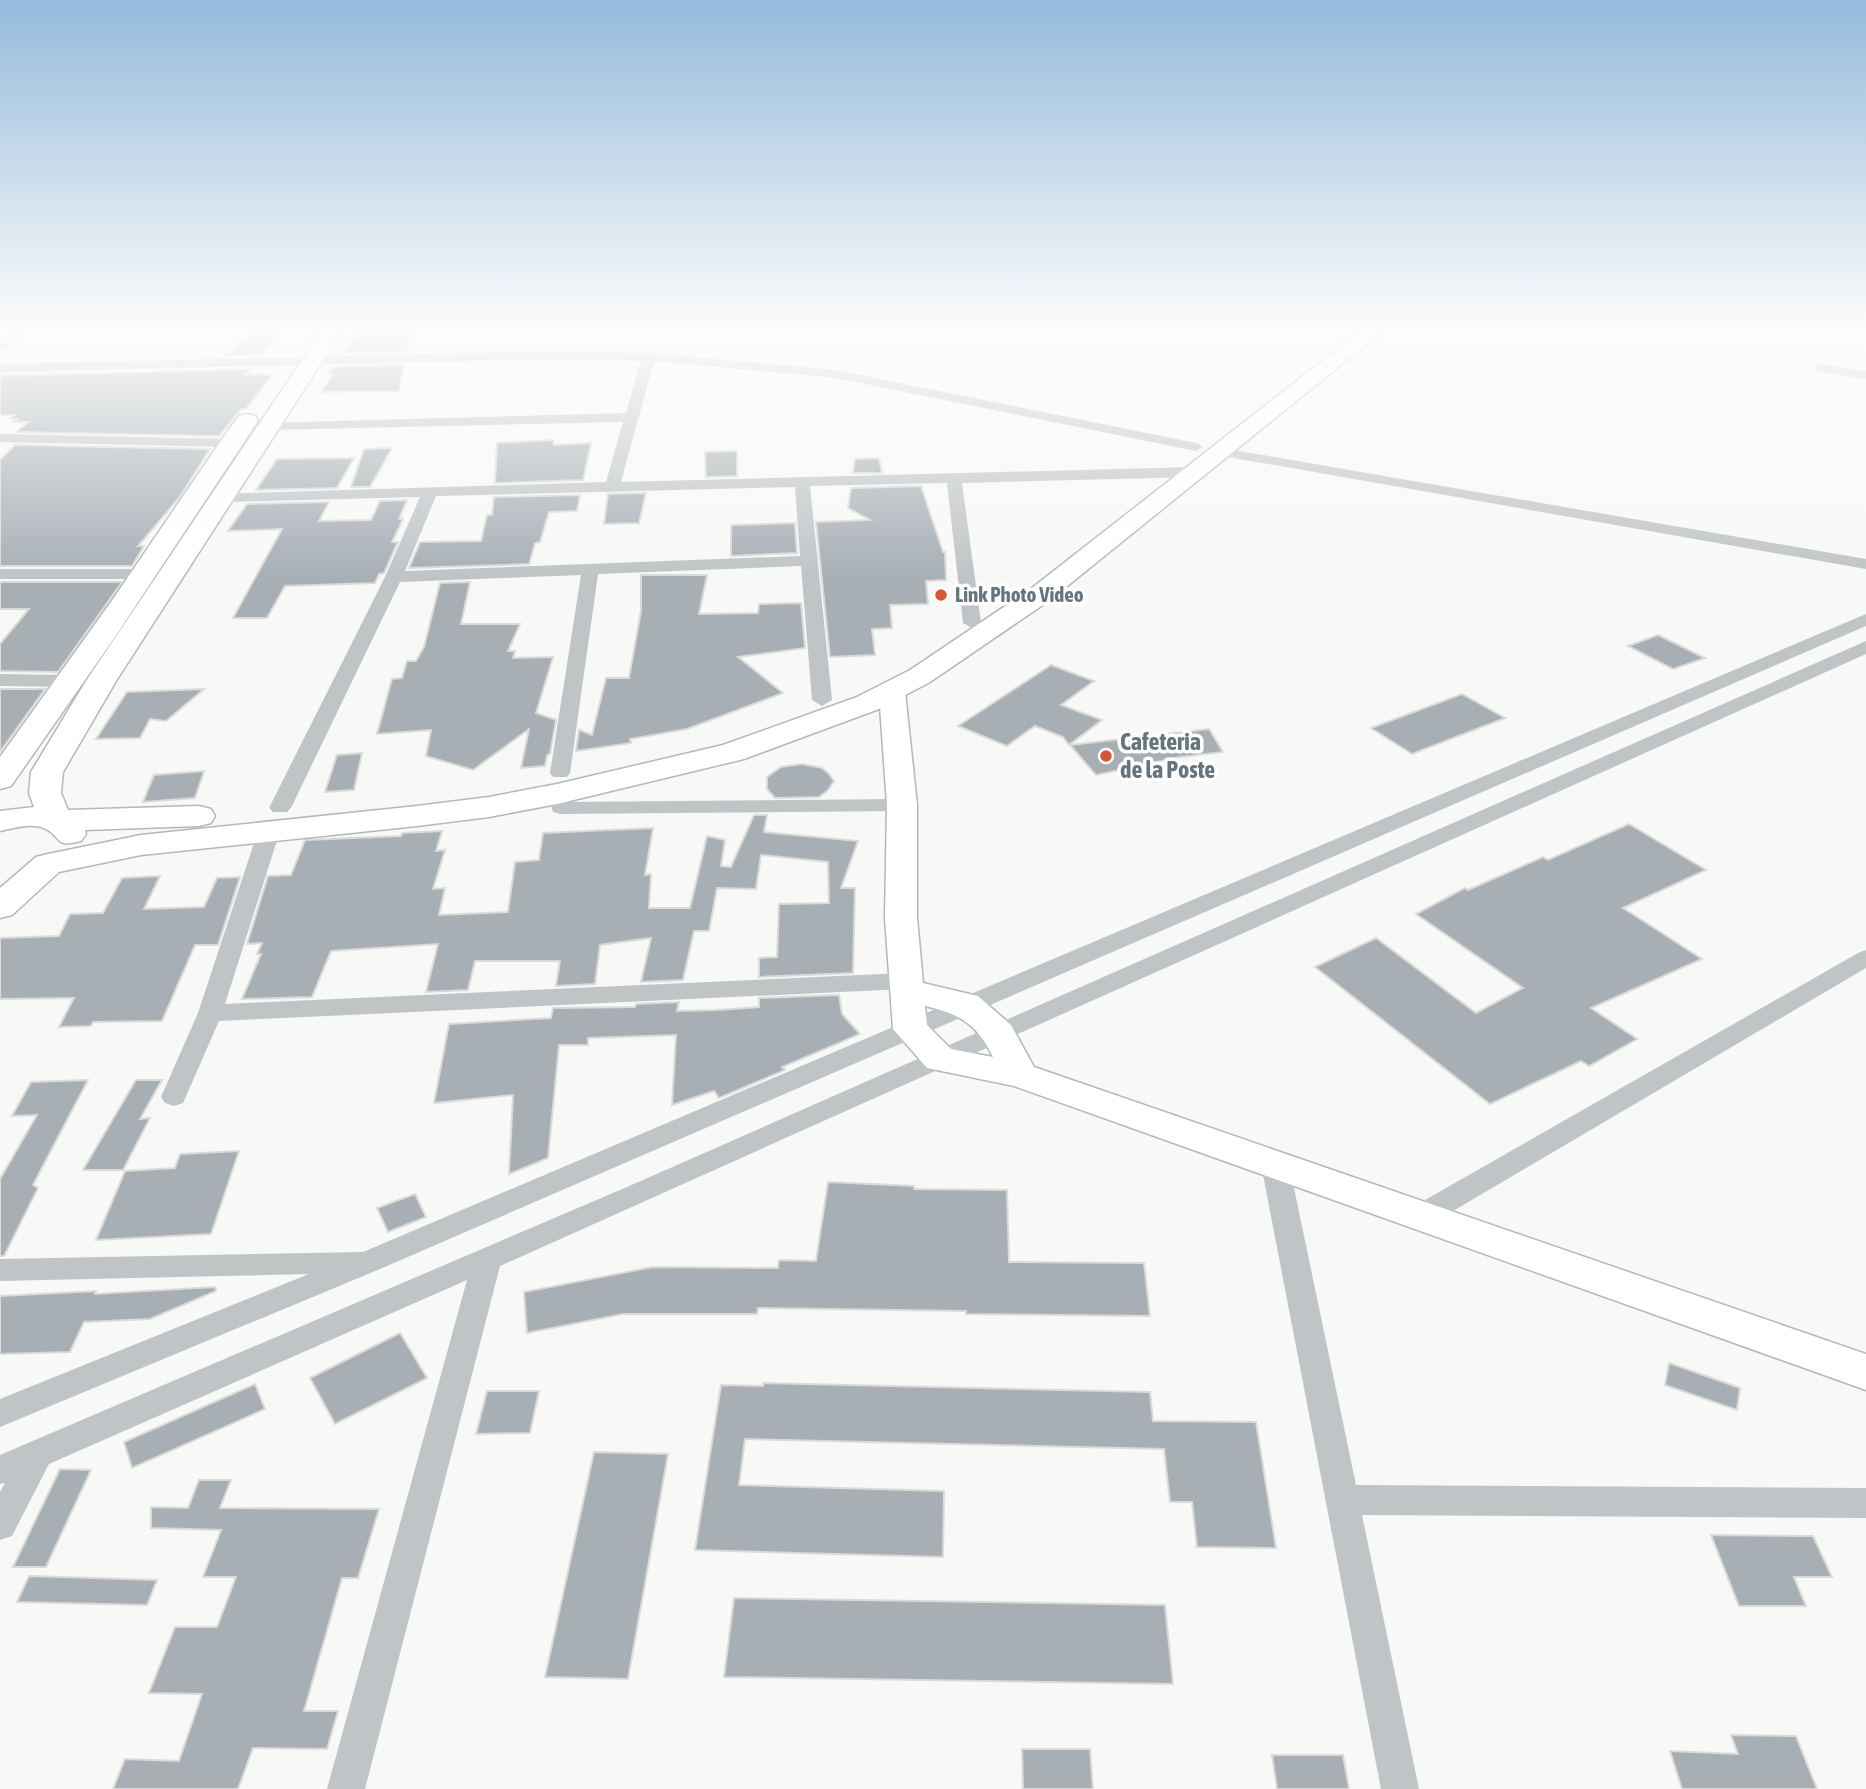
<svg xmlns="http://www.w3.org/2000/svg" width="1866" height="1789" viewBox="0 0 1866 1789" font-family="'Asap Condensed',sans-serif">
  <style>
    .building { fill: #a7afb5; stroke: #dadad8; stroke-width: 2 }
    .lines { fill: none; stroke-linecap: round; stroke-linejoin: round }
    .secondary-casing { stroke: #b2b8bc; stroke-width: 3 }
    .primary-casing { stroke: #b3b8bc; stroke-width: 3 }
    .street { fill: #bfc4c7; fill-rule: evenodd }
    .secondary { fill: #fff; fill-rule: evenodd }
    .primary { fill: #fff; fill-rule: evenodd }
    .poi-dot { fill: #d95335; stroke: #fff; stroke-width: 2.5 }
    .labels { text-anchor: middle; stroke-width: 7; stroke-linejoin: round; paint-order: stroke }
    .far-poi-label { font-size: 21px; font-weight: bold; fill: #65757f; stroke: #fff; text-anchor: start }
    .poi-label { font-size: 24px; font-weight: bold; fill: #65757f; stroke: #fff; text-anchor: start }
  </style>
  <rect width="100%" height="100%" fill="#f8f8f6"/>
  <g class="building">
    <polygon points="259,326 286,326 262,355 227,356"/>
    <polygon points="363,326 413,326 407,352 343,353"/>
    <polygon points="404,365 399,391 321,392 333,374 327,375 333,367"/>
    <polygon points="251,369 246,374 272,375 246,409 241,409 219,436 16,432 28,422 13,422 17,419 10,419 15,415 0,415 0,376"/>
    <polygon points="553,440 554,445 591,443 583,480 495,483 497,443"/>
    <polygon points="15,445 210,449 179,498 138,546 144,546 132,566 0,566 0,460"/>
    <polygon points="392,448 370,487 351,487 364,449"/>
    <polygon points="737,451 737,476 706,477 705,452"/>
    <polygon points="354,458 337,488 256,490 277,459"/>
    <polygon points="879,458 882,473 853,473 855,459"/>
    <polygon points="921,486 943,552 945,552 946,580 926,581 928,604 890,605 892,628 872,629 875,655 830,657 816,522 870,520 848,508 851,488"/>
    <polygon points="646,493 639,523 604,524 608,494"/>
    <polygon points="580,495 577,511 549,512 540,542 535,543 529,564 409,568 420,542 481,541 487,515 492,515 494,497"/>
    <polygon points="407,500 399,519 403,519 392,542 398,542 384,573 379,574 375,583 285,586 267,618 233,618 282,529 228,531 247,504 329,502 319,521 371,520 380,501"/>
    <polygon points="795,523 797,553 731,556 731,525"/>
    <polygon points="641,575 707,575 699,614 758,613 759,604 801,603 805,648 738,657 783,693 687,729 630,739 631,743 576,751 579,730 592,735 606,678 629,678 641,611"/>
    <polygon points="0,582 122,582 58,672 0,671 0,644 29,609 0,609"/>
    <polygon points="470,582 461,624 520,624 508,651 515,651 513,658 553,657 536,713 556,720 550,754 547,755 545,766 521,768 529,729 473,770 426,756 431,730 377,734 392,679 402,678 407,661 416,661 424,647 440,583"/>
    <polygon points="1658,635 1705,658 1673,669 1628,646"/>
    <polygon points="1051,665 1094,681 1061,705 1102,720 1069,745 1063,737 1035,726 1007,746 958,726"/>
    <polygon points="0,689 45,689 0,752"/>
    <polygon points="204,689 166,721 150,719 140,738 96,739 127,692"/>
    <polygon points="1462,694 1505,718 1412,754 1371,728"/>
    <polygon points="1209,729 1223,752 1180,757 1096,775 1070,745"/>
    <polygon points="362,753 354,790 325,792 337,755"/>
    <polygon points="802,764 822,768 828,773 834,781 828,790 819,797 775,798 767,789 767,777 781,767"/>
    <polygon points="204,771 195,798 143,802 154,775"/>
    <polygon points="754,815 767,815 764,832 858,841 841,888 855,888 853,973 759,977 759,958 777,957 779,904 829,903 828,862 761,855 756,889 717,888 709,931 694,931 683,980 641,982 651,938 600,945 595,984 556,986 560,961 475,961 468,990 426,992 438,944 331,951 312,997 242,999 261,954 257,954 262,943 247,944 268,876 291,875 305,840 401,836 402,833 442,831 436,851 445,850 433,889 445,888 439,915 508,912 515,862 539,860 543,833 653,828 645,875 651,874 649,908 690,908 707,836 725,840 721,866 731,867"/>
    <polygon points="1629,824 1706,870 1623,908 1702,959 1591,1008 1637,1039 1589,1066 1581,1061 1490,1104 1315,967 1376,938 1476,1013 1523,988 1416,914 1465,888 1468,890 1543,857 1548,860"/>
    <polygon points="160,876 144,909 204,907 217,878 240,877 218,945 195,945 162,1021 93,1022 91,1026 59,1027 74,998 0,999 0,938 59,936 70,914 103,913 122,878"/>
    <polygon points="839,995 842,1014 860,1034 782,1067 785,1070 719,1098 714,1091 672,1105 676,1035 588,1038 588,1045 559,1045 548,1158 509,1174 513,1095 434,1103 449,1024 551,1018 553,1008 635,1007 636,1004 679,1002 677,1011 717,1010 759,1007 759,998"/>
    <polygon points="88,1080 33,1185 38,1188 4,1256 0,1256 0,1179 37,1115 12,1116 31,1082"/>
    <polygon points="136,1080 162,1080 140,1119 150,1118 123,1170 83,1170"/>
    <polygon points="239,1151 211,1234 96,1240 125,1171 175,1168 180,1154"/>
    <polygon points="828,1182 914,1186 914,1189 1007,1190 1009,1262 1144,1263 1150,1316 966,1314 966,1311 758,1308 757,1314 623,1314 527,1333 524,1292 653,1267 778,1268 779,1260 816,1261"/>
    <polygon points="415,1194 426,1217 388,1232 377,1208"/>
    <polygon points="215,1287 216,1291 150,1319 84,1322 70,1352 0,1354 0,1296 96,1291 95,1294"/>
    <polygon points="400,1333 427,1378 335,1424 310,1378"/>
    <polygon points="1669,1363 1740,1388 1737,1410 1665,1385"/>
    <polygon points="763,1383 1150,1392 1153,1421 1256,1422 1276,1548 1197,1547 1192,1502 1170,1502 1164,1449 745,1439 739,1485 944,1491 943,1557 695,1550 721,1385 763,1386"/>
    <polygon points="255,1384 265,1409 132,1468 124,1442"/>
    <polygon points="487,1391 539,1391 530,1433 476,1434"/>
    <polygon points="594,1452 668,1454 628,1679 545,1677"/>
    <polygon points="60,1469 91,1470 46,1567 13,1567"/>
    <polygon points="199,1480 231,1480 220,1508 379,1509 358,1578 342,1578 304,1711 338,1711 327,1749 253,1748 238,1789 113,1789 125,1759 179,1761 202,1694 149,1693 175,1627 217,1627 236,1577 203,1577 221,1530 151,1528 151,1507 188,1508"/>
    <polygon points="1711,1535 1813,1536 1832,1577 1794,1577 1806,1606 1739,1606"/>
    <polygon points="29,1576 157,1580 147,1605 17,1602"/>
    <polygon points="734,1598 1165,1605 1173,1684 724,1677"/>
    <polygon points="1731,1735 1796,1736 1817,1789 1682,1789 1670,1751 1738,1754"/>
    <polygon points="1022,1749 1090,1749 1093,1789 1023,1789"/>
    <polygon points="1272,1755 1343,1755 1349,1789 1277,1789"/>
  </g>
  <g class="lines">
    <defs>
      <path id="secondary" d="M892,684L901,686L905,692L917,805V918L923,983L978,996L1011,1025L1034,1067L1866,1354V1390L1014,1086L927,1068L893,1029L885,918L887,805L879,692L883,686ZM925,1006C960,1014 977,1024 993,1057L951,1049L927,1025Z"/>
      <g id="primary">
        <path d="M325,326H345L116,681L63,772L61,793L68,810L199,806L211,809L215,816L211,823L199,826L85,830L86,834L81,841C54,848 63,838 46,829C32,822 14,828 0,831V811L34,807L29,793L31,772L86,681Z"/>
        <polygon points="1367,326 1389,326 1050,600 930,682 879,709 744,759 557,804 489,817 417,826 141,855 59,872 12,915 0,918 0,888 36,857 48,854 141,835 417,806 489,797 557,784 723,745 857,697 910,670 1032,588"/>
        <polygon points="247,414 255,416 258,421 115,637 11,786 0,789 0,757 111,602 227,432 239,416"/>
      </g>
    </defs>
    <use href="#secondary" class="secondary-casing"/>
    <use href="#primary" class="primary-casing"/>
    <g class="street">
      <polygon points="16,326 29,326 5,350 0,351 0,340"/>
      <path d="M551,351L649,353L836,370L1196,443L1203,447L1196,451L836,378L654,361L621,482L1193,467L1201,472L1193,477L962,483L981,623L972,628L963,623L947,483L810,486L832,700L822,706L812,700L801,566L598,574L570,773L567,777H553L550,773L581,575L400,582L291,808L287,812H273L269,808L385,577L420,497L222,502L216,500L214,497L216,494L606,482L623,422L269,430L262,426L264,423L626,413L641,361L551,359L0,372V364ZM795,487L800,556L405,571L436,496Z"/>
      <polygon points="1821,364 1866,371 1866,379 1816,371 1816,365"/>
      <polygon points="0,434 230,439 237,443 230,447 0,442"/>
      <polygon points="1222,448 1866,559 1866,569 1217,455 1215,452"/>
      <polygon points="0,569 143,569 152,574 143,579 0,579"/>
      <polygon points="1866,614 1866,626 380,1269 0,1427 0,1399 309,1274 0,1281 0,1259 363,1252"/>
      <polygon points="1866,641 1866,654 500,1266 365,1789 327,1789 467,1280 49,1464 12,1536 0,1540 0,1492 5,1483 0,1484 0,1455 627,1187"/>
      <polygon points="0,674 71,675 80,681 71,687 0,686"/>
      <polygon points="557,788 564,790 569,802 902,799 909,801 913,805 909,809 902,811 560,814 553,812 547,794 550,790"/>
      <polygon points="269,825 277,826 280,831 225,1004 904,973 913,975 916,981 913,987 904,989 219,1021 183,1103 174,1106 165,1103 161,1097 198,1013 258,831 261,826"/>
      <polygon points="1866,950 1866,968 1431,1224 1421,1227 1411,1224 1407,1216 1411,1208 1858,953"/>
      <polygon points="1275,1154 1285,1157 1289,1164 1356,1485 1866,1488 1866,1518 1362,1515 1419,1789 1381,1789 1261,1164 1265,1157"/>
    </g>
    <use href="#secondary" class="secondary"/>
    <use href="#primary" class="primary"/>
  </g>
  <linearGradient id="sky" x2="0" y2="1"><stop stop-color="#94badb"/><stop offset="0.57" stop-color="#fcfcfb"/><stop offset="1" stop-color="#fcfcfb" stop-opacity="0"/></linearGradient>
  <rect width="1866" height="576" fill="url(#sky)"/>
  <g class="poi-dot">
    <circle cx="941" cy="595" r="7"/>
    <circle cx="1106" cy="756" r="7"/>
  </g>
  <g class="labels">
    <g class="far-poi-label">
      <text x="955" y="602">Link Photo Video</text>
    </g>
    <g class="poi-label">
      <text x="1120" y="750">Cafeteria<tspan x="1120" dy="28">de la Poste</tspan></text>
    </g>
  </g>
</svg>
